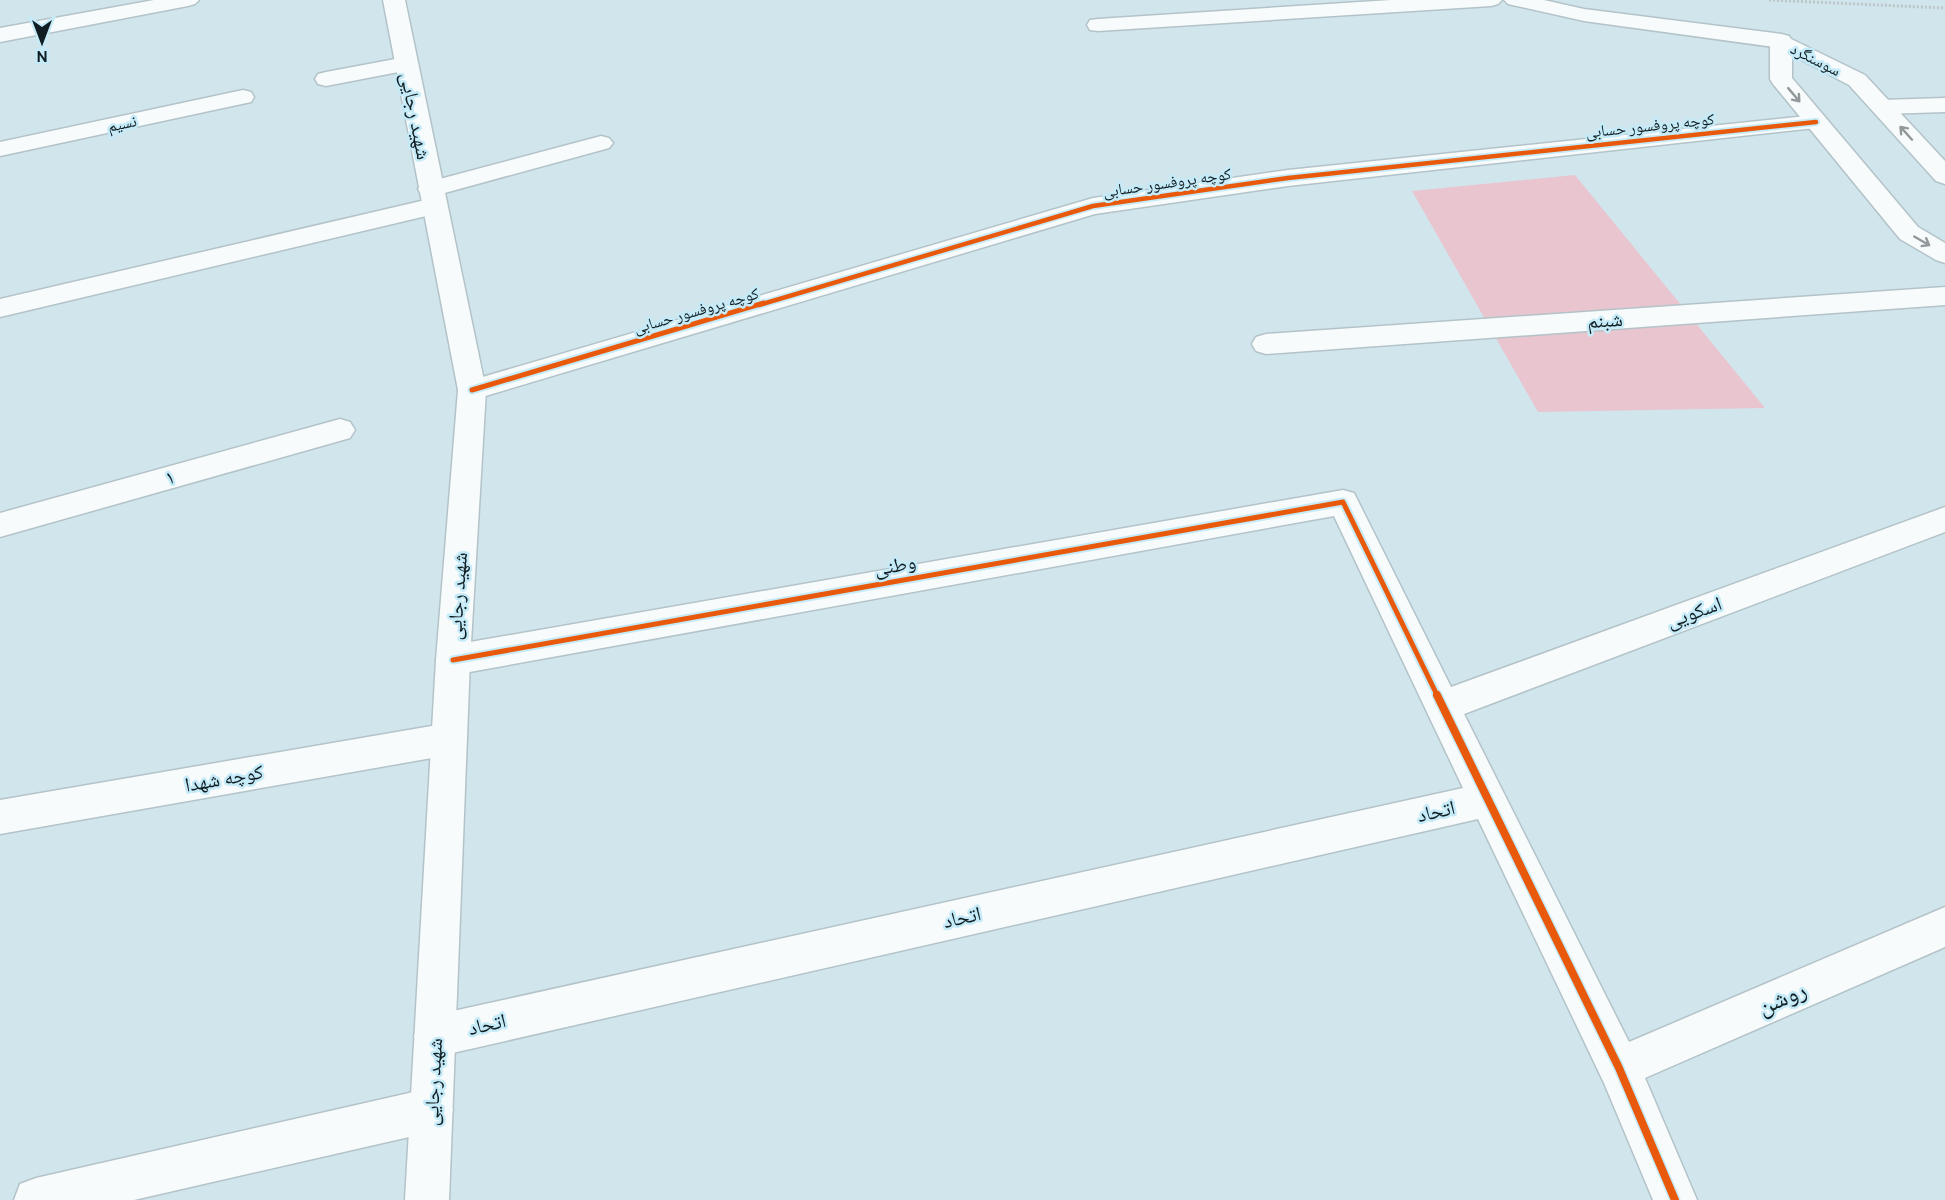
<svg xmlns="http://www.w3.org/2000/svg" width="1945" height="1200" viewBox="0 0 1945 1200" font-family="Cabin,'Noto Naskh Arabic',sans-serif">
  <style>
    .green { fill: #e9c5cf }
    .lines { fill: none; stroke-linecap: round; stroke-linejoin: round }
    .minor-casing { stroke: #b3c3c8; stroke-width: 3 }
    .tertiary-casing { stroke: #b3c3c8; stroke-width: 3 }
    .path { stroke: #bdc5c7; stroke-width: 3; stroke-dasharray: 2 2; stroke-linecap: butt }
    .minor { fill: #f8fbfc; fill-rule: evenodd }
    .tertiary { fill: #f8fbfc; fill-rule: evenodd }
    .cycleway-far2-casing { stroke: #c6ebf8; stroke-width: 8 }
    .cycleway-far1-casing { stroke: #c6ebf8; stroke-width: 9 }
    .cycleway-casing { stroke: #c6ebf8; stroke-width: 11 }
    .cycleway-far2 { stroke: #e8590c; stroke-width: 4.5 }
    .cycleway-far1 { stroke: #e8590c; stroke-width: 5 }
    .cycleway { stroke: #e8590c; stroke-width: 8 }
    .oneway { stroke: #90989a }
    .labels { text-anchor: middle; stroke-width: 5; stroke-linejoin: round; paint-order: stroke }
    .far-street-label { font-size: 16px; fill: #101e23; stroke: #c6ebf8 }
    .street-label { font-size: 20px; fill: #101e23; stroke: #c6ebf8 }
    .near-street-label { font-size: 24px; fill: #101e23; stroke: #c6ebf8 }
  </style>
  <rect width="100%" height="100%" fill="#d1e5ed"/>
  <polygon class="green" points="1575,175 1765,408 1538,412 1412,191"/>
  <g class="lines">
    <defs>
      <g id="minor">
        <polygon points="154,0 199,0 195,4 188,6 0,42 0,28"/>
        <polygon points="1391,0 1502,0 1498,4 1491,6 1098,31 1090,30 1087,25 1090,20 1098,19"/>
        <polygon points="1504,0 1544,0 1584,9 1781,34 1789,36 1792,41 1789,46 1781,48 1584,21 1508,4"/>
        <polygon points="406,57 414,59 417,64 414,69 326,86 318,84 315,79 318,74 326,72"/>
        <polygon points="243,90 251,92 254,97 251,102 0,156 0,142"/>
        <polygon points="1945,98 1945,112 1882,114 1874,112 1870,107 1874,102 1882,100"/>
        <polygon points="1816,115 1824,117 1828,122 1824,127 1288,186 1095,214 472,400 462,397 458,390 462,383 1093,198 1288,170"/>
        <polygon points="601,136 609,138 613,143 609,148 430,197 421,194 418,189 421,184"/>
        <polygon points="434,198 443,200 447,206 443,212 0,317 0,299"/>
        <polygon points="1945,287 1945,305 1266,354 1256,351 1252,344 1256,337 1266,334"/>
        <polygon points="340,419 350,422 355,430 350,438 0,537 0,513"/>
        <polygon points="1343,490 1354,493 1451,687 1945,507 1945,532 1464,714 1629,1042 1945,907 1945,947 1645,1078 1697,1200 1653,1200 1604,1083 1478,819 435,1057 420,1051 414,1036 420,1021 435,1015 1463,788 1334,516 453,675 441,670 436,660 441,650 453,645"/>
        <polygon points="449,723 462,728 467,739 462,750 449,755 0,834 0,800"/>
        <polygon points="431,1088 446,1095 453,1110 446,1125 431,1132 134,1200 14,1200 20,1184 36,1178"/>
      </g>
      <g id="tertiary">
        <polygon points="383,0 405,0 486,390 470,660 449,1200 405,1200 436,660 458,390"/>
        <polygon points="1781,34 1865,75 1945,161 1945,184 1936,181 1849,85 1792,55 1792,78 1918,227 1945,243 1945,263 1936,260 1900,239 1773,84 1770,79 1770,41 1773,36"/>
      </g>
    </defs>
    <use href="#minor" class="minor-casing"/>
    <use href="#tertiary" class="tertiary-casing"/>
    <polyline class="path" points="1769,0 1945,8"/>
    <use href="#minor" class="minor"/>
    <use href="#tertiary" class="tertiary"/>
    <defs>
      <polyline id="cycleway-far2" points="759,305 1093,206 1288,178 1816,122"/>
      <g id="cycleway-far1">
        <polyline points="472,390 764,303"/>
        <polyline points="453,660 1343,502 1438,697"/>
      </g>
      <polyline id="cycleway" points="1437,695 1619,1068 1675,1200"/>
    </defs>
    <use href="#cycleway-far2" class="cycleway-far2-casing"/>
    <use href="#cycleway-far1" class="cycleway-far1-casing"/>
    <use href="#cycleway" class="cycleway-casing"/>
    <use href="#cycleway-far2" class="cycleway-far2"/>
    <use href="#cycleway-far1" class="cycleway-far1"/>
    <use href="#cycleway" class="cycleway"/>
  </g>
  <defs><path id="oneway-shaft" d="M-6 0H5M1.5-3L5.5 0L1.5 3" fill="none" stroke-width="1.6" stroke-linecap="round" stroke-linejoin="round" transform="scale(1.5)"/></defs>
  <g class="oneway">
    <use href="#oneway-shaft" transform="translate(1794 95) rotate(50)"/>
    <use href="#oneway-shaft" transform="translate(1906 133) rotate(-132)"/>
    <use href="#oneway-shaft" transform="translate(1922 241) rotate(30)"/>
  </g>
  <g class="labels">
    <g class="far-street-label">
      <text transform="translate(1816 59) rotate(27)" y="6">سوسنگرد</text>
      <text transform="translate(122 123) rotate(-12)" y="6">نسیم</text>
      <text transform="translate(1650 125) rotate(-6)" y="6">کوچه پروفسور حسابی</text>
      <text transform="translate(1167 182) rotate(-8)" y="6">کوچه پروفسور حسابی</text>
      <text transform="translate(696 310) rotate(-16)" y="6">کوچه پروفسور حسابی</text>
    </g>
    <g class="street-label">
      <text transform="translate(416 116) rotate(79)" y="7">شهید رجایی</text>
      <text transform="translate(1605 320) rotate(-4)" y="7">شبنم</text>
      <text transform="translate(170 477) rotate(-16)" y="7">۱</text>
      <text transform="translate(895 565) rotate(-10)" y="7">وطنی</text>
      <text transform="translate(457 596) rotate(-86)" y="7">شهید رجایی</text>
      <text transform="translate(1694 612) rotate(-20)" y="7">اسکویی</text>
      <text transform="translate(224 778) rotate(-10)" y="7">کوچه شهدا</text>
      <text transform="translate(1436 811) rotate(-13)" y="7">اتحاد</text>
      <text transform="translate(962 917) rotate(-13)" y="7">اتحاد</text>
      <text transform="translate(487 1024) rotate(-13)" y="7">اتحاد</text>
      <text transform="translate(433 1082) rotate(-87)" y="7">شهید رجایی</text>
    </g>
    <g class="near-street-label">
      <text transform="translate(1782 998) rotate(-23)" y="8">روشن</text>
    </g>
  </g>
  <g transform="translate(42 42) rotate(180)" stroke="#c6ebf8" stroke-width="4.5" paint-order="stroke">
  <path d="M0-4.5L10 22L0 15L-10 22Z" fill="#101e23"/>
  <text y="-9" font-size="16" font-weight="bold" text-anchor="middle" fill="#101e23">N</text>
  </g>
</svg>
